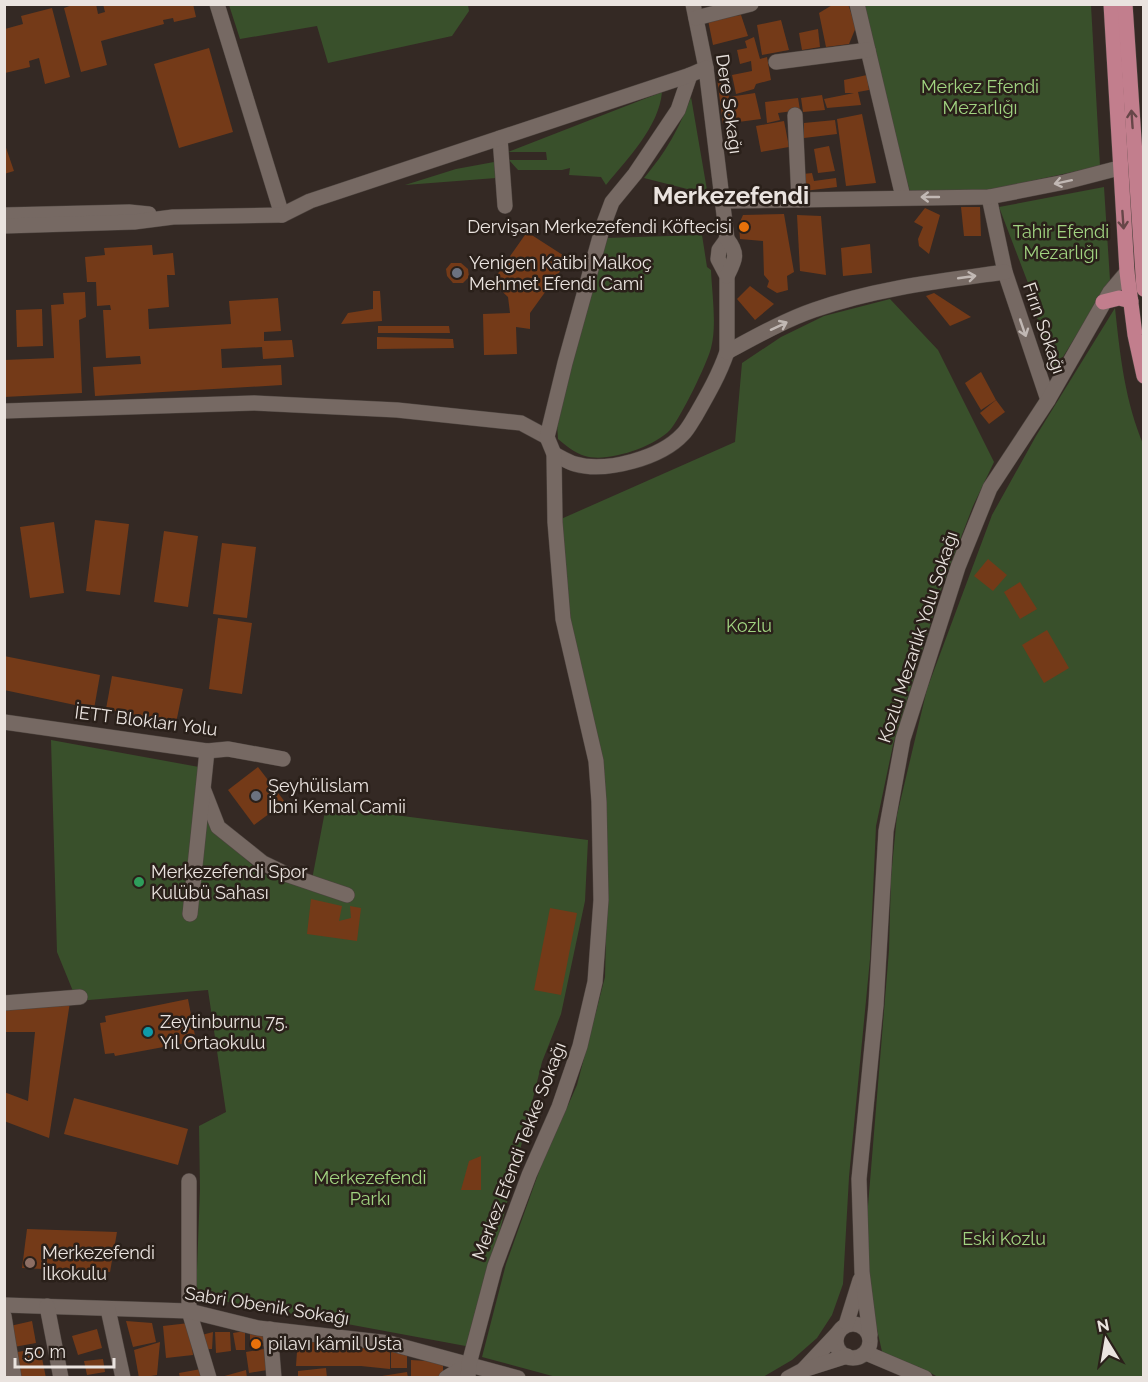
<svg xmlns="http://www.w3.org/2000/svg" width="1148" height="1382" viewBox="0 0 1148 1382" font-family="Raleway,sans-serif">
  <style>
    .green { fill: #39502b }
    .building { fill: #743a18 }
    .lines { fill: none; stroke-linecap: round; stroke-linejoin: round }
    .minor-casing { stroke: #4d443f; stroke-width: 16 }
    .tertiary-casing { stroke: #4d443f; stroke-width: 16 }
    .primary-casing { stroke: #4d443f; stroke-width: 16 }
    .minor { stroke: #766963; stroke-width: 15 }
    .tertiary { stroke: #766963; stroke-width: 15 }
    .primary { stroke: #c27e8d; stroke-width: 15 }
    .oneway { stroke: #674648 }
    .oneway2 { stroke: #c1b8b4 }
    .food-dot { fill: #e8710a; stroke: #2a201a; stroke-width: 2 }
    .worship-dot { fill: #6b7280; stroke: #2a201a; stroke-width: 2 }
    .leisure-dot { fill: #2e9e5b; stroke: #2a201a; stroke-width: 2 }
    .culture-dot { fill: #0f9aa8; stroke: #2a201a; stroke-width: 2 }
    .education-dot { fill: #8d6e63; stroke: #2a201a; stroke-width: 2 }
    .labels { text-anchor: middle; stroke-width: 5; stroke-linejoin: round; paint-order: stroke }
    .park-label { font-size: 18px; fill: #a1d481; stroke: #2a201a }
    .street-label { font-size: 18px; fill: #eae3df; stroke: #2a201a }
    .poi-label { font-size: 18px; fill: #eae3df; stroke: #2a201a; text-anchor: start }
    .district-label { font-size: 24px; font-weight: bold; fill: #eae3df; stroke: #2a201a }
  </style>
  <rect width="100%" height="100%" fill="#342924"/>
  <g class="green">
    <polygon points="468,5 469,11 452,36 328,63 317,26 240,39 229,5"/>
    <polygon points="862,5 1091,5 1100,166 990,190 910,192 876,72"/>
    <path d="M662,92C659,127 627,159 606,185L601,177L569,175L570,168L562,170H518L509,160H547L546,152H508Z"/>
    <path d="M691,97L707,190L703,193L644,178C666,152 679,129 691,97Z"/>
    <polygon points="494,162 496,178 405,185 456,169"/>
    <polygon points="1104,187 1110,280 1052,375 1028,283 999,207"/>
    <path d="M702,235L707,267L711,270C712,294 717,326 711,348C707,364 680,419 670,430C654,447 607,463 585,456C575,453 565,445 558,439L557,424L605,238Z"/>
    <polygon points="890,299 938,350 994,462 973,506 942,587 893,745 876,826 870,959 849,1177 843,1284 832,1315 817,1338 792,1360 763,1377 556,1377 482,1357 506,1264 541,1166 577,1085 605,977 607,895 571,622 561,519 735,442 742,363 781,337 824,316"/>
    <path d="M1115,308C1120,355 1125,402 1144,446L1143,1377H938L919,1367L883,1356L863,1267L889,950L891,877L897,815L927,689L992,515L1036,436Z"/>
    <polygon points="51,740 199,767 210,827 261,873 310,890 326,806 588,840 585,901 561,1014 542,1062 471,1347 196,1296 200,1189 199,1126 226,1112 208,990 77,1001 57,952"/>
  </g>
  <g class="building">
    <polygon points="75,4 96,4 98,14 105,12 103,4 193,4 196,17 174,22 173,18 163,20 164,24 101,41 107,65 81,72 64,8"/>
    <polygon points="834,4 848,4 856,27 849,44 826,47 819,13"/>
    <polygon points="52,8 70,77 45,84 39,58 29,61 30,67 5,73 5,29 23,24 21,16"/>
    <polygon points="741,15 748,36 713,45 708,20"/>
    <polygon points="781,20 789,50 762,55 757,25"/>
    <polygon points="818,29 820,47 802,50 799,33"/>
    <polygon points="754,37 760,59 767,57 771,80 756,84 754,89 736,94 732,75 752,71 751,61 740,64 737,50 747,48 745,41"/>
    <polygon points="209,48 233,132 179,148 154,64"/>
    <polygon points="726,75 729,97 755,93 761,119 723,124 717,78"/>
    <polygon points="867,75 869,90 858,92 861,105 827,108 824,99 854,93 845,93 844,80"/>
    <polygon points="822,95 825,110 803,112 801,98"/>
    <polygon points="798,98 800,110 778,113 780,120 767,123 765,102"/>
    <polygon points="862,114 876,183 846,186 837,119"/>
    <polygon points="835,120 837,134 804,138 804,123"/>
    <polygon points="784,121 789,147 761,152 756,126"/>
    <polygon points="4,142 14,171 4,174"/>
    <polygon points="829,146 835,171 818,173 814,149"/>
    <polygon points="812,173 814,181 836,178 837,187 804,191 803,174"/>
    <polygon points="961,207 980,207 981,236 964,236"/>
    <polygon points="925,208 940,215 929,254 919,246 918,239 923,227 914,222"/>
    <polygon points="784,214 794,272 787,276 788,290 777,293 767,287 769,281 764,275 763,241 740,239 739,224 743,215"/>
    <polygon points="797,215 821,216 826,275 800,271"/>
    <polygon points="527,232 569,259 530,313 530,329 516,327 517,354 484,355 483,314 510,313 508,297 492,282"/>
    <polygon points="870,244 872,273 843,276 841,248"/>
    <polygon points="152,245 153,255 173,253 175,275 167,275 169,307 148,309 149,329 231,324 229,301 278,298 281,331 264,332 264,341 292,340 294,357 263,359 262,347 221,349 222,368 281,365 282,385 95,396 93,367 141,364 140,356 106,358 103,310 111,310 110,305 97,306 96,282 87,282 85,257 105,255 104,248"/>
    <polygon points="451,263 461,263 468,269 469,277 463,283 453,283 447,276 446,269"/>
    <polygon points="750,286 774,304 755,320 737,299"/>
    <polygon points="373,291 380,291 382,321 341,324 348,313 373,309"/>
    <polygon points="85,292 86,317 79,320 82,393 4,397 4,360 54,358 51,305 64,304 63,293"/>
    <polygon points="934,293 971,317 950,326 926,296"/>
    <polygon points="42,309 43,346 17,347 16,310"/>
    <polygon points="378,326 449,326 450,333 378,333"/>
    <polygon points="377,337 453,339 454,348 377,349"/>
    <polygon points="981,372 996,400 981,410 965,383"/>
    <polygon points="996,400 1005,412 989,424 980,413"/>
    <polygon points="95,520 129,524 120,595 86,591"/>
    <polygon points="54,522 64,593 30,598 20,527"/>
    <polygon points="164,531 198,536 188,607 154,602"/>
    <polygon points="222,543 256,547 247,618 213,614"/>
    <polygon points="988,559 1007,575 993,591 974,576"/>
    <polygon points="1020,582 1037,609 1020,619 1004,592"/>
    <polygon points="218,618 252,623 242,694 209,689"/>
    <polygon points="1047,630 1069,668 1044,683 1022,645"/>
    <polygon points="4,656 100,675 94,709 4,690"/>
    <polygon points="112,676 183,689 176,723 106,709"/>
    <polygon points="258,767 285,802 254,825 228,790"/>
    <polygon points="311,899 342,906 339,921 351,918 350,906 361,908 357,941 307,934"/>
    <polygon points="550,908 577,913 561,995 534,990"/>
    <polygon points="188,999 196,1041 115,1056 114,1053 105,1054 100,1023 106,1022 105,1016"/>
    <polygon points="70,1002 49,1138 4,1121 4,1092 28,1101 35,1032 4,1032 4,1007"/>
    <polygon points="74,1098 188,1129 178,1165 64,1134"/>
    <polygon points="481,1156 481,1190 461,1190 469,1161"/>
    <polygon points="27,1229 117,1232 110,1272 22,1268"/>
    <polygon points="32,1321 36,1343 14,1347 10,1326"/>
    <polygon points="126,1321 152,1323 156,1342 133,1347"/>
    <polygon points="189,1323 193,1355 166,1358 163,1326"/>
    <polygon points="97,1329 102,1348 78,1355 72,1336"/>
    <polygon points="245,1331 245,1350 236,1350 233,1333"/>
    <polygon points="250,1331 265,1335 265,1346 250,1348"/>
    <polygon points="213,1332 212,1349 201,1349 198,1336"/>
    <polygon points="215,1332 230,1332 231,1351 216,1353"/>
    <polygon points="298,1337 390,1345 390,1369 361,1366 296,1366"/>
    <polygon points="160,1342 157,1375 139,1378 134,1350"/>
    <polygon points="391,1347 407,1351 407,1368 391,1368"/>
    <polygon points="40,1348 46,1378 17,1378 12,1353"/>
    <polygon points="264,1349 267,1370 249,1373 246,1352"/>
    <polygon points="103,1359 105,1372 87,1375 84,1361"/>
    <polygon points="411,1360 443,1362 443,1375 436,1378 411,1378"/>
    <polygon points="326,1368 327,1378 298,1378 298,1371"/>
    <polygon points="201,1369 202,1378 180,1378 179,1373"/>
    <polygon points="246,1370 247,1378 221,1378 221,1377"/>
    <polygon points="407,1372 408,1378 382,1378 382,1376"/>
  </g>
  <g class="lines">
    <defs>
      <g id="minor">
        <polyline points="217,4 282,215"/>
        <polyline points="693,4 706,68"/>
        <polyline points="857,4 903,197"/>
        <polyline points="696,18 751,4"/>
        <polyline points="776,62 868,50"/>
        <polyline points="795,115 799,200"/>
        <polyline points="500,138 505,206"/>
        <polyline points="4,411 254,403 397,410 521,423 547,437"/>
        <path d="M554,454C560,457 568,462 575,464C606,473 661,458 683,434C688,429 692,421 696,415C708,394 719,375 727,352"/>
        <polyline points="4,722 207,751 228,749 283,759"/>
        <polyline points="204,791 218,827 263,863 288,875 347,895"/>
        <polyline points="190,914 207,751"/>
        <polyline points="4,1003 80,997"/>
        <polyline points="189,1181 189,1311 209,1378"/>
        <polyline points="4,1305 189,1311 258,1328 389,1343 518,1378"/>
        <polyline points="47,1306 61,1378"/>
        <polyline points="108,1309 123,1378"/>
        <polyline points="4,1316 14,1378"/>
        <polyline points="270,1329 274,1378"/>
        <polyline points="866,1353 925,1378"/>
        <polyline points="446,1378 469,1364"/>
        <polyline points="468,1378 469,1364 495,1266 529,1175 559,1107 580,1046 595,982 601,900 599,802 596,761 563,619 555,522 554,454 547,437 565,363 603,226 612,202 635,174 678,110 690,75"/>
      </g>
      <g id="tertiary">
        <polyline points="989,197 1005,272 1048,400"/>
        <polyline points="723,201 989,197 1065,182 1119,168"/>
        <polyline points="4,215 129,212 149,214"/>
        <path d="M4,226L134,222L173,217L282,215L310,201L690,75L706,68L727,239L719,250L718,259L727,276V352C755,337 785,320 814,310C876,288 940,281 1005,272"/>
        <path d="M727,239C739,254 735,260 727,276"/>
        <circle cx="853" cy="1341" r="17"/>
        <polyline points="846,1325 860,1280"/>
        <polyline points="870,1335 862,1272 859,1179 876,1005 886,831 903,739 958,567 990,488 1048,400 1110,292 1127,272"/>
        <polyline points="804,1369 837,1334"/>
        <polyline points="788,1378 803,1370 847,1356"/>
      </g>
      <g id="primary">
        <polyline points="1111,4 1127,272 1135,335 1144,376"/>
        <polyline points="1125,4 1144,289"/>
        <polyline points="1103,302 1119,298 1131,301"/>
      </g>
    </defs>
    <use href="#minor" class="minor-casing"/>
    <use href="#tertiary" class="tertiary-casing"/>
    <use href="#primary" class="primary-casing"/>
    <use href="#minor" class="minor"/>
    <use href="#tertiary" class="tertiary"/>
    <use href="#primary" class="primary"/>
  </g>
  <defs><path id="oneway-shaft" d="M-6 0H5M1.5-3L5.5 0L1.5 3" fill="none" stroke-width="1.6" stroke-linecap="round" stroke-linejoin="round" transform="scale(1.5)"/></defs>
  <g class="oneway">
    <use href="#oneway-shaft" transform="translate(1132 119) rotate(-94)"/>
    <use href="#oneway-shaft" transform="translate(1123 220) rotate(86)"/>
  </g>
  <g class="oneway2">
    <use href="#oneway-shaft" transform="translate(1063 182) rotate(168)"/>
    <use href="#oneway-shaft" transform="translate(930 197) rotate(180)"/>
    <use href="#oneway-shaft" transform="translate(967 277) rotate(-8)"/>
    <use href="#oneway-shaft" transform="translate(779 326) rotate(-25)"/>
    <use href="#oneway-shaft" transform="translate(1023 328) rotate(71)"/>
  </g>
  <g class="food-dot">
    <circle cx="744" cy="227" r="6"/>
    <circle cx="256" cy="1344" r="6"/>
  </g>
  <g class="worship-dot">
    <circle cx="457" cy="273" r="6"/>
    <circle cx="256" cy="796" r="6"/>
  </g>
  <circle class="leisure-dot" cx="139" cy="882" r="6"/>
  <circle class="culture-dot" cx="148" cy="1032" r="6"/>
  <circle class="education-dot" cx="30" cy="1263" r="6"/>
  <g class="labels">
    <g class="park-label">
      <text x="980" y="93">Merkez Efendi<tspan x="980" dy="21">Mezarlığı</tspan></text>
      <text x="1061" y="238">Tahir Efendi<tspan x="1061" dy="21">Mezarlığı</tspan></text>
      <text x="749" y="632">Kozlu</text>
      <text x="370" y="1184">Merkezefendi<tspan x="370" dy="21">Parkı</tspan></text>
      <text x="1004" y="1245">Eski Kozlu</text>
    </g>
    <g class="street-label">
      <text transform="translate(729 104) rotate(82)" y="6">Dere Sokağı</text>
      <text transform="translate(1044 328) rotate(71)" y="6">Fırın Sokağı</text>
      <text transform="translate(918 637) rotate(-72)" y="6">Kozlu Mezarlık Yolu Sokağı</text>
      <text transform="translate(146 721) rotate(7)" y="6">İETT Blokları Yolu</text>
      <text transform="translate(519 1151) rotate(-69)" y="6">Merkez Efendi Tekke Sokağı</text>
      <text transform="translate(267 1306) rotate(9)" y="6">Sabri Obenik Sokağı</text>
    </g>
    <g class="poi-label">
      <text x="732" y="233" text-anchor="end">Dervişan Merkezefendi Köftecisi</text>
      <text x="469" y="269">Yenigen Katibi Malkoç<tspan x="469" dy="21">Mehmet Efendi Cami</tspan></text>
      <text x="268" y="792">Şeyhülislam<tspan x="268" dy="21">İbni Kemal Camii</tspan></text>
      <text x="151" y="878">Merkezefendi Spor<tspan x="151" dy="21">Kulübü Sahası</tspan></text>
      <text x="160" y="1028">Zeytinburnu 75.<tspan x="160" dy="21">Yıl Ortaokulu</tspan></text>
      <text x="42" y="1259">Merkezefendi<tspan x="42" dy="21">İlkokulu</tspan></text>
      <text x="268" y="1350">pilavı kâmil Usta</text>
    </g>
    <g class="district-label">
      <text x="731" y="204">Merkezefendi</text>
    </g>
  </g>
  <rect width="1148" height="1382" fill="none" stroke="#eae3df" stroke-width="12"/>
  <g transform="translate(1106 1340) rotate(349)" stroke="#2a201a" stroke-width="4.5" paint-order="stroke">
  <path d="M0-4.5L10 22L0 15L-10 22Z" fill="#eae3df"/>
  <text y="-9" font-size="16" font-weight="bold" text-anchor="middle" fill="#eae3df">N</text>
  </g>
  <path d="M15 1358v9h99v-9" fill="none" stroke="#eae3df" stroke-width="3"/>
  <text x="24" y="1358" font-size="18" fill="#eae3df" stroke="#2a201a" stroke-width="4.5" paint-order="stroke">50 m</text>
</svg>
